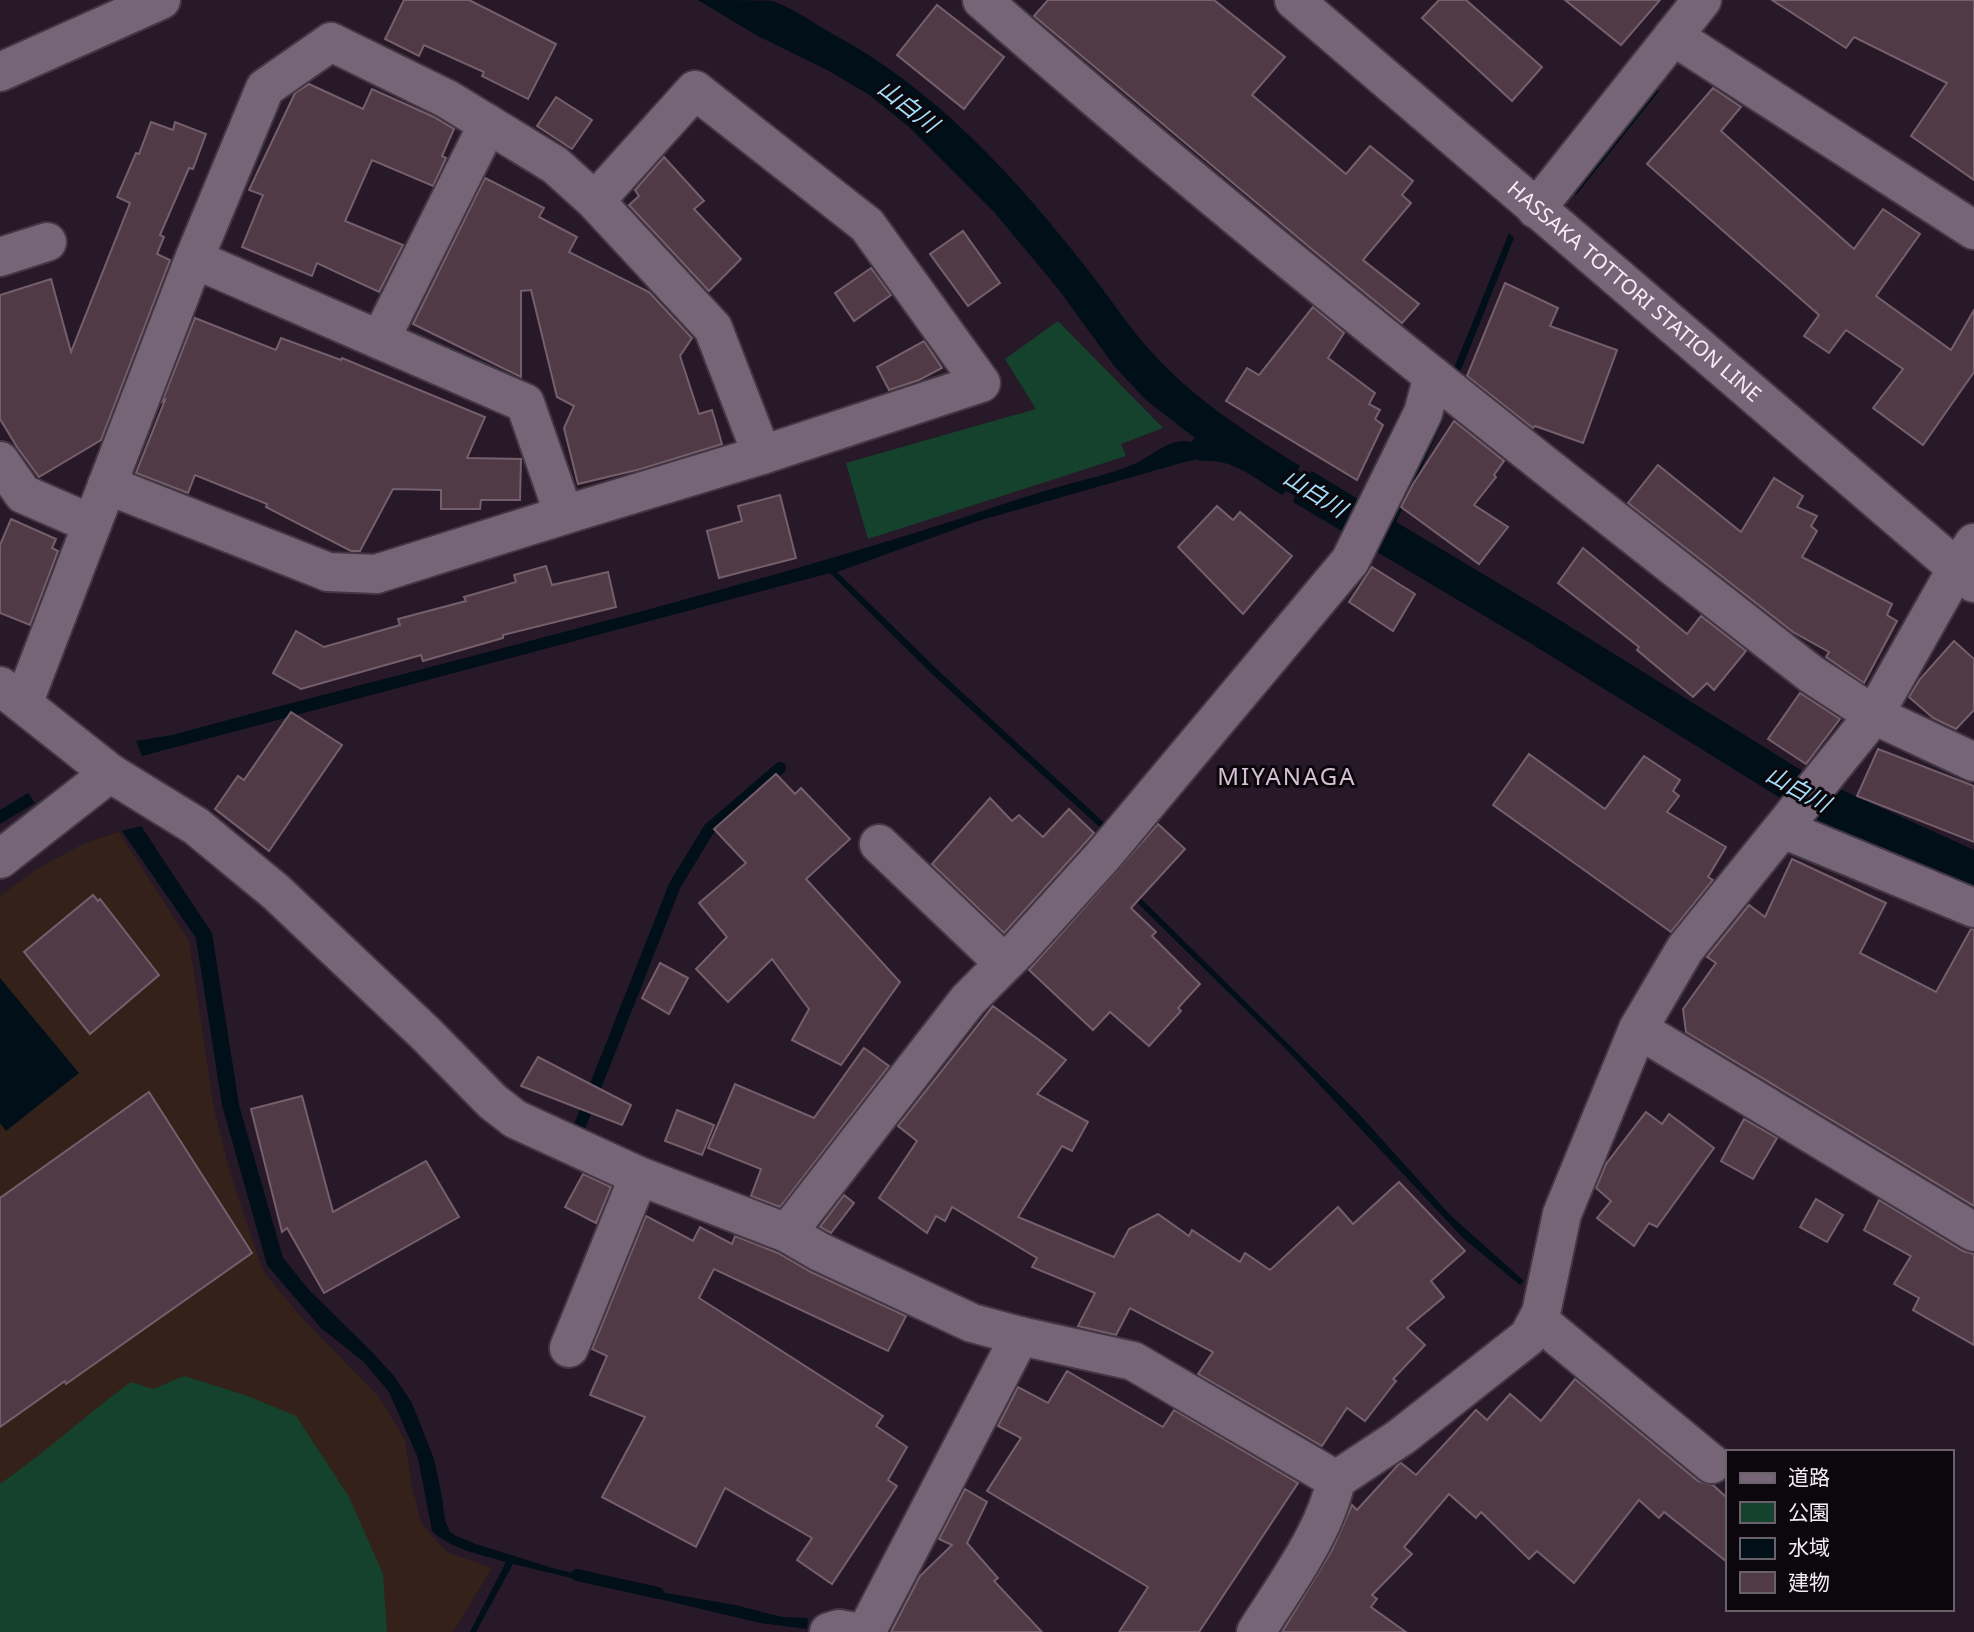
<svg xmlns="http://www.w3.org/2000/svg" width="1974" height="1632" viewBox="0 0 1974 1632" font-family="'Noto Sans','Noto Sans JP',sans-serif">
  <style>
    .education { fill: #33211a }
    .green { fill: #15422d }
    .water { fill: #000f18 }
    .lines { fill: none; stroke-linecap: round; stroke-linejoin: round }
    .stream { stroke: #000f18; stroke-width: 12 }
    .building { fill: #4f3a46; stroke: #765f6c; stroke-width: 2 }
    .minor-casing { stroke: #423743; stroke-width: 42 }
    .secondary-casing { stroke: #423743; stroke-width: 42 }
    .minor { stroke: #766577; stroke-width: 38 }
    .secondary { stroke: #766577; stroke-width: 38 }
    .labels { text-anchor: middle; stroke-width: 6; stroke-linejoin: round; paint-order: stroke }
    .street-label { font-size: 21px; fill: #f5ebf6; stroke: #0c070d }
    .water-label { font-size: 23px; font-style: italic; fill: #a4dffa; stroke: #0c070d }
    .quarter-label { font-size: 24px; letter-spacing: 2px; fill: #d3c0d4; stroke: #0c070d }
  </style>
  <rect width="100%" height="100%" fill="#271928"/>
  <polygon class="education" points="119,832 189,941 214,1109 230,1173 263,1271 301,1317 379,1397 405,1440 412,1487 422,1525 447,1552 492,1568 453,1632 0,1632 0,896 40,867 85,843"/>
  <g class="green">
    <polygon points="1058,321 1163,428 1121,444 1126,456 868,539 846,463 1036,409 1005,359"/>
    <path d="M184,1376L245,1395L296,1416L349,1497L383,1574L387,1632H0V1484C46,1452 86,1415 131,1382L153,1389Z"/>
  </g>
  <g class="water">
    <path d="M698,0C715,0 758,0 772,1C793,8 813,23 833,34C939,92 1014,176 1088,270C1111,299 1131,331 1157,358C1197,401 1250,435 1300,466L1298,470L1307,476L1312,471L1389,518L1439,416L1444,419L1396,522L1545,611L1809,775L1974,850V894L1836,837L1787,802L1530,643L1293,502L1295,496L1286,491L1282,495C1253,477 1234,458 1198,461V459L1181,463L978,521L837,572L943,675L1111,829L1106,833L931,673L830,573L142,756L136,741L172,735C437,663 704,601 965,517C997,506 1029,495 1062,486C1086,479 1111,474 1134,464C1151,457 1171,436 1191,442L1195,438L1146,400L1115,367L1059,290L995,213L908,126L868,94L829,71L756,35Z"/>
    <polygon points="1653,87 1659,91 1576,195 1572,191"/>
    <polygon points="1509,233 1514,238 1456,382 1450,378"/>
    <polygon points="28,793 35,803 0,824 0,810"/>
    <path d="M141,826L212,933L239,1105L283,1258L309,1290L372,1352L394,1376L412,1403L434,1459L442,1497L445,1521L450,1532L456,1536L476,1544L552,1568L626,1586L735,1605L782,1617L808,1618L807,1629L760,1623L513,1564L476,1632H470L506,1562C482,1555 450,1549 432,1531L418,1458L389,1392L364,1362L321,1328L267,1265L222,1105L196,938L122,831Z"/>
    <polygon points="1109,867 1358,1113 1450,1215 1524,1281 1520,1285 1463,1238 1286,1049 1105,871"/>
    <polygon points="0,978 79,1073 6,1131 0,1123"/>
  </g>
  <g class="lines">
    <g class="stream">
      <polyline points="575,1138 675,885 709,829 780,768"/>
      <polyline points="577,1575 658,1593"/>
    </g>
  </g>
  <g class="building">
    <polygon points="404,0 469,0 556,44 528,99 482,76 484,72 424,45 419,56 385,39"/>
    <polygon points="1048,0 1214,0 1285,57 1252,95 1346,174 1370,146 1413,181 1402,195 1411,203 1363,260 1419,304 1402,323 1314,251 1034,16"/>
    <polygon points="1439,0 1466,0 1542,67 1512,101 1422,18"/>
    <polygon points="1565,0 1660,0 1621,45"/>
    <polygon points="1772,0 1974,0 1974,180 1911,136 1947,83 1854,37 1846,48"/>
    <polygon points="937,5 1004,57 964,109 897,55"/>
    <polygon points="309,84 363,109 372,89 434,117 454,129 442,156 446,158 433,186 372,160 345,221 403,245 379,292 317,263 312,276 242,247 263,195 249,190 295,93"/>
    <polygon points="1713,88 1741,107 1721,131 1854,249 1883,209 1920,234 1876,296 1951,350 1974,310 1974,372 1923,445 1873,408 1903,369 1846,330 1829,353 1804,336 1819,315 1647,164"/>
    <polygon points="556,97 592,120 572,149 537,126"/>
    <polygon points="151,122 173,130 175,122 206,134 193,169 189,168 160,235 164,237 157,254 170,260 101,440 39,477 17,447 0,419 0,295 51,279 71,352 130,203 117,197 136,153 139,154"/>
    <polygon points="664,157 704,201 694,209 741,259 709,291 629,205 639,196 635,190"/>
    <polygon points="485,178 544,208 539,217 577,237 569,252 649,292 692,338 680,356 699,414 712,410 722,444 641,469 578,484 564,428 574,406 557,397 531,290 521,291 521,377 413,324"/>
    <polygon points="963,231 1000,283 968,306 930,254"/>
    <polygon points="871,268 891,295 854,321 835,293"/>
    <polygon points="1505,283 1558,308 1550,326 1617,350 1583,443 1535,426 1533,428 1467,376"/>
    <polygon points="1313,307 1344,333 1328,358 1375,393 1369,404 1380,410 1375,419 1383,425 1357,480 1226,401 1247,368 1259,375"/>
    <polygon points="195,318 276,350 281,338 341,360 342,358 485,417 467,458 521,459 520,500 481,500 480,509 441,509 441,490 393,489 360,551 351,551 266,507 267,504 195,475 188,493 136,473 165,400 162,402"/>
    <polygon points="924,341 942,368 919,380 889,390 877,367"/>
    <polygon points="1454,421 1504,461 1494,475 1496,477 1474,505 1508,527 1479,564 1401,507 1413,484"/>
    <polygon points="1658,465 1741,532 1774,478 1803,496 1797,507 1817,516 1811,526 1817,531 1802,557 1892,604 1887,615 1897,621 1864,683 1826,657 1829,652 1793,632 1628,503"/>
    <polygon points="780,495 796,558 719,578 707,531 742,521 738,506"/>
    <polygon points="1217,506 1233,520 1240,512 1292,556 1243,614 1178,547"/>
    <polygon points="11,519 56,539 52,548 58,551 30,625 0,613 0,545"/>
    <polygon points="1583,548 1687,634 1701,616 1746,651 1714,690 1707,683 1693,697 1637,650 1639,647 1558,583"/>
    <polygon points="546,566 552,585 608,572 616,607 503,635 503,638 423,661 421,655 301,689 273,673 296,631 324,647 400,625 398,619 466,601 464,597 516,582 514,575"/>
    <polygon points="1372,567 1415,594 1393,631 1349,602"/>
    <polygon points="1954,641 1974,659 1974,710 1956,729 1933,718 1909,697 1920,679"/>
    <polygon points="1800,693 1840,719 1806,764 1768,739"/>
    <polygon points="291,712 342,745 269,851 215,809 238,776 244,780"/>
    <polygon points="1878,749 1974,786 1974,842 1857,796"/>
    <polygon points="1529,754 1605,809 1644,756 1680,780 1673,791 1679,796 1667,812 1726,847 1708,877 1713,880 1671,932 1493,805"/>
    <polygon points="776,774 795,794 801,788 850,839 806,879 900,982 841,1065 792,1040 809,1009 772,959 728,1002 696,969 727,937 699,903 746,863 714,829"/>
    <polygon points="990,798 1012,821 1019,815 1043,837 1069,809 1094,833 1004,933 932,864"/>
    <polygon points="1158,824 1185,849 1131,908 1156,932 1152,936 1200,984 1178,1008 1181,1011 1149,1046 1110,1012 1093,1030 1029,970"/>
    <polygon points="1792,859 1886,903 1860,953 1936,992 1971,929 1974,929 1974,1206 1686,1032 1683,1009 1716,963 1707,957 1749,905 1765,917"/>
    <polygon points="93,895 98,901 100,899 159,975 90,1034 24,952"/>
    <polygon points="660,963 688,978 669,1014 642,998"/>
    <polygon points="993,1006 1066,1060 1037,1094 1088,1122 1072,1151 1062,1146 1018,1217 1114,1257 1129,1229 1158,1214 1189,1236 1192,1230 1240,1262 1245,1253 1270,1270 1338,1207 1353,1224 1399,1182 1465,1251 1431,1281 1444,1297 1407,1328 1425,1345 1393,1379 1396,1381 1365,1421 1347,1408 1322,1446 1198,1374 1213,1352 1130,1308 1116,1335 1078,1326 1095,1293 1032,1267 1037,1258 952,1207 945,1221 936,1216 927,1233 879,1198 917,1141 898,1126"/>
    <polygon points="864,1048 889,1066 780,1207 751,1196 761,1169 708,1148 735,1084 814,1118"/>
    <polygon points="538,1057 631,1105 622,1125 521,1086"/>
    <polygon points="149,1092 252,1253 66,1384 65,1381 0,1427 0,1198"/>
    <polygon points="302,1096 333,1212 426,1161 459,1217 324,1293 287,1228 282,1232 251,1109"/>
    <polygon points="677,1110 714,1125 702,1155 665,1141"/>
    <polygon points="1646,1112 1662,1124 1669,1114 1714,1148 1657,1227 1649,1223 1634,1246 1597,1218 1611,1201 1596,1188 1606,1164"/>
    <polygon points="1744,1119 1777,1138 1753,1179 1721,1161"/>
    <polygon points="583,1174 611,1187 596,1223 565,1207"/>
    <polygon points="844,1195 854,1203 831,1233 820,1227"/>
    <polygon points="1816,1199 1843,1215 1827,1242 1800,1227"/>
    <polygon points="1879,1200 1963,1251 1974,1254 1974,1345 1913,1310 1919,1298 1894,1284 1911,1256 1864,1230"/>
    <polygon points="646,1216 693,1241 700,1227 732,1244 735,1236 778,1253 811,1272 906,1316 888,1351 714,1269 699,1298 883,1416 876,1426 907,1447 888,1480 897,1486 832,1584 797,1560 812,1538 725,1488 696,1547 602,1497 645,1417 590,1395 607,1356 592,1349"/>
    <polygon points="1067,1371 1163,1427 1174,1410 1298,1483 1199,1632 1119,1632 1148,1587 987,1491 1021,1438 998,1426 1018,1387 1048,1403"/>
    <polygon points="1575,1379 1698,1481 1713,1485 1727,1498 1727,1562 1664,1512 1659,1518 1639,1500 1574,1583 1537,1551 1529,1559 1481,1512 1476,1518 1449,1494 1404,1547 1412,1554 1372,1595 1377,1599 1371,1607 1406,1632 1282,1632 1332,1550 1352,1505 1357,1510 1398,1465 1401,1463 1416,1475 1476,1410 1487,1420 1510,1394 1541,1421"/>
    <polygon points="965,1489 987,1502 967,1543 998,1578 994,1581 1042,1632 891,1632 920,1576 952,1545 939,1539"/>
  </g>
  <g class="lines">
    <defs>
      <g id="minor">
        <path d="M982,0C1250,235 1530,455 1811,674L1874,715L1974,762"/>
        <polyline points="1673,36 1974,230"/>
        <polyline points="0,72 161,0"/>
        <polyline points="595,201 695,90 867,225 981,383 762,455"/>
        <polyline points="1536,209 1702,0"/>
        <polyline points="0,257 47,242"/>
        <polyline points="380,340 488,124"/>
        <polyline points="0,461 23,494 92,524"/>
        <polyline points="107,485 328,572 376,574 564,515"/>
        <polyline points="0,686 110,773 196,826 276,892 426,1034 493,1102 515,1119 639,1176 787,1233 820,1252 972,1323 1020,1336 1133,1361 1336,1480"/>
        <polyline points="23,704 194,259 265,88 331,42 447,99 555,165 595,201 713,328 762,455 564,515 525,403 194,259"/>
        <polyline points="1783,829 1974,908"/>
        <polyline points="879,844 1004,963"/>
        <polyline points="0,859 110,773"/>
        <polyline points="1638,1029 1974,1232"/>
        <polyline points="787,1233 968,1000 1019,949 1103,856 1350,561 1423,413 1433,376"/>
        <polyline points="1538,1320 1712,1464"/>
        <polyline points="569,1348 639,1176"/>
        <polyline points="829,1632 839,1629 855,1632"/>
        <polyline points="866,1632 1020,1336"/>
        <path d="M1256,1632C1284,1587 1325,1533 1336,1480L1401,1437L1528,1337L1541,1313L1562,1214L1638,1029L1685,949L1874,715L1957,568L1974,543"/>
      </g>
      <g id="secondary">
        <path id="s1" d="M1294,0L1974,583"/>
      </g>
    </defs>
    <use href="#minor" class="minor-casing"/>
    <use href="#secondary" class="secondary-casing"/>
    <use href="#minor" class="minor"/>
    <use href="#secondary" class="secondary"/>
  </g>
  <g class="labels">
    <g class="street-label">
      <text dy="7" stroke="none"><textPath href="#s1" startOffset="448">HASSAKA TOTTORI STATION LINE</textPath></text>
    </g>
    <g class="water-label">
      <text transform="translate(908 106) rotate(38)" y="8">山白川</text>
      <text transform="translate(1315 493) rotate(32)" y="8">山白川</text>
      <text transform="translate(1798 789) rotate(29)" y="8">山白川</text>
    </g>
    <g class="quarter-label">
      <text x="1287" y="785">MIYANAGA</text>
    </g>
  </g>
  <rect x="1726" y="1450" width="228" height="161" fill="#0c070d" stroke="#69626a" stroke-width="2"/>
  <rect x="1740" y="1473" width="35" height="10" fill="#766577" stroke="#69626a" stroke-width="2"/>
  <text x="1788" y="1485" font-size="21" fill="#f5ebf6">道路</text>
  <rect x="1740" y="1502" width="35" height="21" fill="#15422d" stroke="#69626a" stroke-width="2"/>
  <text x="1788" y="1520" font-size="21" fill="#f5ebf6">公園</text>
  <rect x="1740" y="1538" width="35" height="21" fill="#000f18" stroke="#69626a" stroke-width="2"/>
  <text x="1788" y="1555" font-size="21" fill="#f5ebf6">水域</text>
  <rect x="1740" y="1572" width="35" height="21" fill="#4f3a46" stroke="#69626a" stroke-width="2"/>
  <text x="1788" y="1590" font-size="21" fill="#f5ebf6">建物</text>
</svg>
